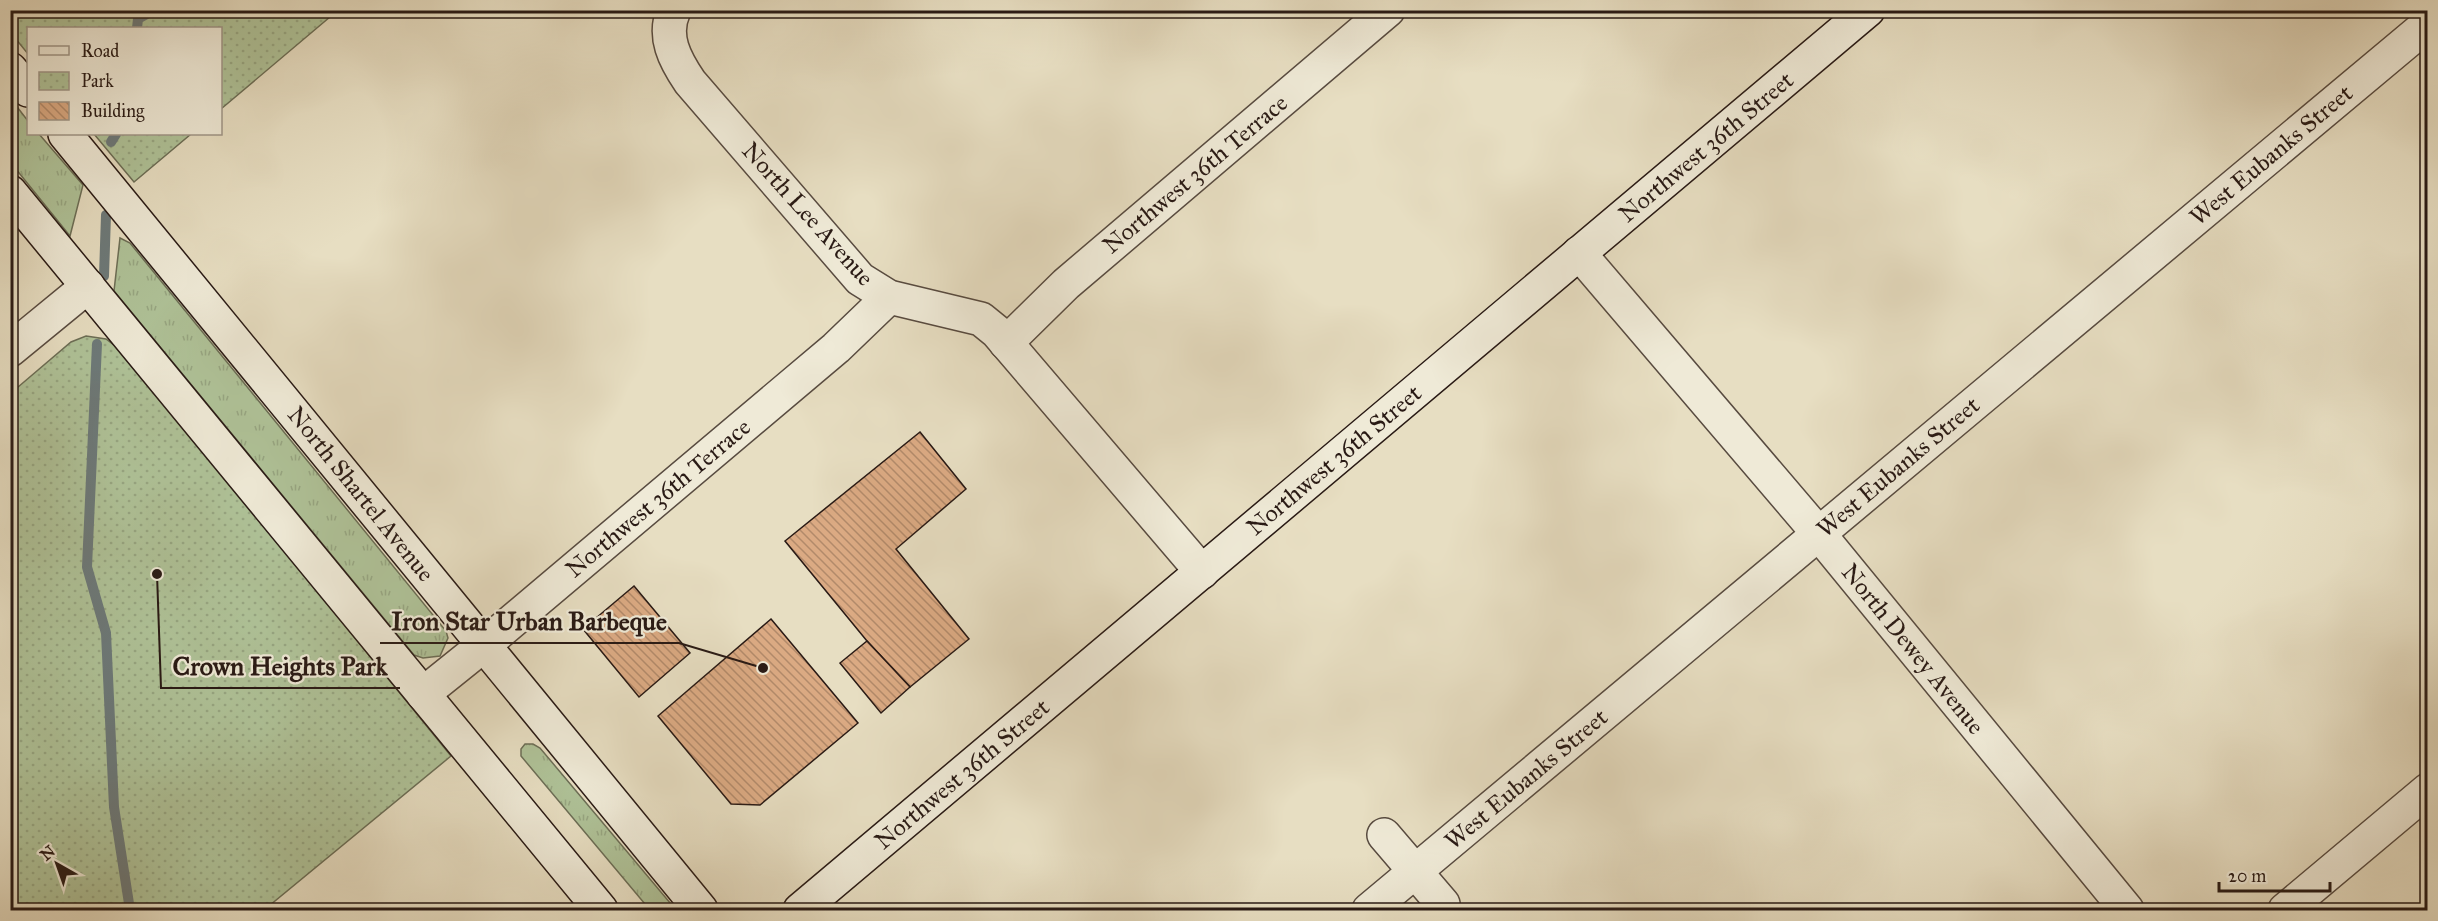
<svg xmlns="http://www.w3.org/2000/svg" width="2438" height="921" viewBox="0 0 2438 921" font-family="'IM FELL Great Primer',serif">
  <style>
    .grass { fill: url(#grass-tufts); stroke: #6c6e56; stroke-width: 1.5 }
    .park { fill: url(#park-dots); stroke: #6c6e56; stroke-width: 1.5 }
    .lines { fill: none; stroke-linecap: round; stroke-linejoin: round }
    .stream { stroke: #6d7a7a; stroke-width: 10 }
    .building { fill: url(#building-back-hatch); stroke: #291a15; stroke-width: 1.5 }
    .street-casing { stroke: #584b40; stroke-width: 36 }
    .secondary-casing { stroke: #291a15; stroke-width: 36 }
    .street { stroke: #efead7; stroke-width: 33 }
    .secondary { stroke: #efead7; stroke-width: 33 }
    .labels { text-anchor: middle; stroke-width: 4.5; stroke-linejoin: round; paint-order: stroke }
    .street-label { font-size: 24px; fill: #291a15; stroke: #efead7 }
    .leader { fill: none; stroke: #291a15; stroke-width: 2 }
    .callout-dot { fill: #291a15; stroke: #efead7; stroke-width: 2 }
    .callout-label { font-size: 26px; text-anchor: middle; font-weight: bold; fill: #291a15; stroke: #efead7; stroke-width: 4.5; stroke-linejoin: round; paint-order: stroke }
  </style>
  <defs>
    <pattern id="grass-tufts" width="24" height="20" patternUnits="userSpaceOnUse" patternTransform="scale(1.5)"><rect width="24" height="20" fill="#afc298"/><path d="M3 7l-1-3M5 7V3M7 7l1-3M15 17l-1-3M17 17v-4M19 17l1-3" fill="none" stroke="#97a682"/></pattern>
    <pattern id="park-dots" width="8" height="8" patternUnits="userSpaceOnUse" patternTransform="scale(1.5)"><rect width="8" height="8" fill="#afc298"/><path d="M2 2h.1M6 6h.1" fill="none" stroke="#97a682" stroke-width="1.8" stroke-linecap="round"/></pattern>
    <pattern id="building-back-hatch" width="6" height="6" patternUnits="userSpaceOnUse" patternTransform="scale(1.5)"><rect width="6" height="6" fill="#dbaa83"/><path d="M-1 5l2 2M0 0l6 6M5-1l2 2" fill="none" stroke="#b28a6a"/></pattern>
  </defs>
  <rect width="100%" height="100%" fill="#e7dec2"/>
  <filter id="stains"><feTurbulence type="fractalNoise" baseFrequency=".00333" numOctaves="4"/><feColorMatrix values="0 0 0 0 .2 0 0 0 0 .09 0 0 0 0 .02 0 0 0 .5 -.17"/></filter>
  <radialGradient id="worn" r=".72"><stop offset=".6" stop-color="#630" stop-opacity="0"/><stop offset="1" stop-color="#630" stop-opacity=".3"/></radialGradient>
  <g class="grass">
    <polygon points="11,99 28,121 28,134 39,134 83,185 70,236 11,163"/>
    <polygon points="120,238 130,243 446,631 448,638 440,656 423,658 414,655 114,291"/>
    <polygon points="525,744 533,744 540,748 676,910 650,910 521,756 521,749"/>
  </g>
  <g class="park">
    <polygon points="10,11 11,10 337,11 221,109 220,28 28,28 28,54 11,33"/>
    <polygon points="94,134 191,134 134,182"/>
    <polygon points="86,336 106,339 123,352 451,756 264,910 11,910 11,393 71,342"/>
  </g>
  <g class="lines">
    <g class="stream">
      <polyline points="137,28 138,19 154,10"/>
      <polyline points="111,142 116,134"/>
      <polyline points="104,276 106,215"/>
      <polyline points="97,344 87,567 106,633 114,807 130,910"/>
    </g>
  </g>
  <g class="building">
    <polygon points="920,432 966,489 896,549 969,639 910,687 867,641 785,541"/>
    <polygon points="634,586 690,653 639,697 583,629"/>
    <polygon points="771,619 858,723 760,805 731,804 658,716"/>
    <polygon points="867,641 910,687 881,713 840,663"/>
  </g>
  <g class="lines">
    <defs>
      <g id="street">
        <path d="M674,10C662,36 675,60 690,82L860,279L889,297L981,319L997,332L1202,572"/>
        <polyline points="1579,253 1819,534 2127,910"/>
        <polyline points="1006,343 1066,284 1388,10"/>
        <polyline points="10,350 88,286"/>
        <polyline points="423,694 484,645 836,348 889,297"/>
        <polyline points="1384,835 1443,904"/>
        <polyline points="1369,910 2428,24"/>
        <polyline points="2285,910 2428,790"/>
      </g>
      <g id="secondary">
        <polyline points="10,69 28,90"/>
        <polyline points="65,134 701,910"/>
        <polyline points="10,192 601,910"/>
        <polyline points="800,910 1868,10"/>
      </g>
    </defs>
    <use href="#street" class="street-casing"/>
    <use href="#secondary" class="secondary-casing"/>
    <use href="#street" class="street"/>
    <use href="#secondary" class="secondary"/>
  </g>
  <g class="labels">
    <g class="street-label">
      <text transform="translate(1706 147) rotate(-40)" y="8">Northwest 36th Street</text>
      <text transform="translate(2271 155) rotate(-40)" y="8">West Eubanks Street</text>
      <text transform="translate(1195 174) rotate(-40)" y="8">Northwest 36th Terrace</text>
      <text transform="translate(808 214) rotate(48)" y="8">North Lee Avenue</text>
      <text transform="translate(1334 460) rotate(-40)" y="8">Northwest 36th Street</text>
      <text transform="translate(1898 467) rotate(-40)" y="8">West Eubanks Street</text>
      <text transform="translate(361 494) rotate(51)" y="8">North Shartel Avenue</text>
      <text transform="translate(658 498) rotate(-40)" y="8">Northwest 36th Terrace</text>
      <text transform="translate(1913 649) rotate(51)" y="8">North Dewey Avenue</text>
      <text transform="translate(962 774) rotate(-40)" y="8">Northwest 36th Street</text>
      <text transform="translate(1526 779) rotate(-40)" y="8">West Eubanks Street</text>
    </g>
  </g>
  <path class="leader" d="M763 668L679 643H380M157 574L161 688H400"/>
  <g class="callout-dot">
    <circle cx="763" cy="668" r="6"/>
    <circle cx="157" cy="574" r="6"/>
  </g>
  <g class="callout-label">
    <text x="529" y="630">Iron Star Urban Barbeque</text>
    <text x="280" y="675">Crown Heights Park</text>
  </g>
  <rect width="2438" height="921" fill="none" stroke="#e7dec2" stroke-width="36"/>
  <rect x="12" y="12" width="2414" height="897" fill="none" stroke="#291a15" stroke-width="3"/>
  <rect x="18" y="18" width="2402" height="885" fill="none" stroke="#291a15" stroke-width="1.5"/>
  <rect x="27" y="27" width="195" height="108" fill="#efead7" stroke="#a09789" stroke-width="1.5"/>
  <rect x="39" y="46" width="30" height="9" fill="#efead7" stroke="#a09789" stroke-width="1.5"/>
  <text x="81" y="57" font-size="18" fill="#291a15">Road</text>
  <rect x="39" y="72" width="30" height="18" fill="url(#park-dots)" stroke="#a09789" stroke-width="1.5"/>
  <text x="81" y="87" font-size="18" fill="#291a15">Park</text>
  <rect x="39" y="102" width="30" height="18" fill="url(#building-back-hatch)" stroke="#a09789" stroke-width="1.5"/>
  <text x="81" y="117" font-size="18" fill="#291a15">Building</text>
  <g transform="translate(57 864) rotate(320)" stroke="#efead7" stroke-width="4.5" paint-order="stroke">
  <path d="M0-4.5L10 22L0 15L-10 22Z" fill="#291a15"/>
  <text y="-9" font-size="16" font-weight="bold" text-anchor="middle" fill="#291a15">N</text>
  </g>
  <path d="M2219 882v9h111v-9" fill="none" stroke="#291a15" stroke-width="3"/>
  <text x="2228" y="882" font-size="18" fill="#291a15" stroke="#efead7" stroke-width="4.5" paint-order="stroke">20 m</text>
  <rect width="100%" height="100%" filter="url(#stains)"/>
  <rect width="100%" height="100%" fill="url(#worn)"/>
</svg>
